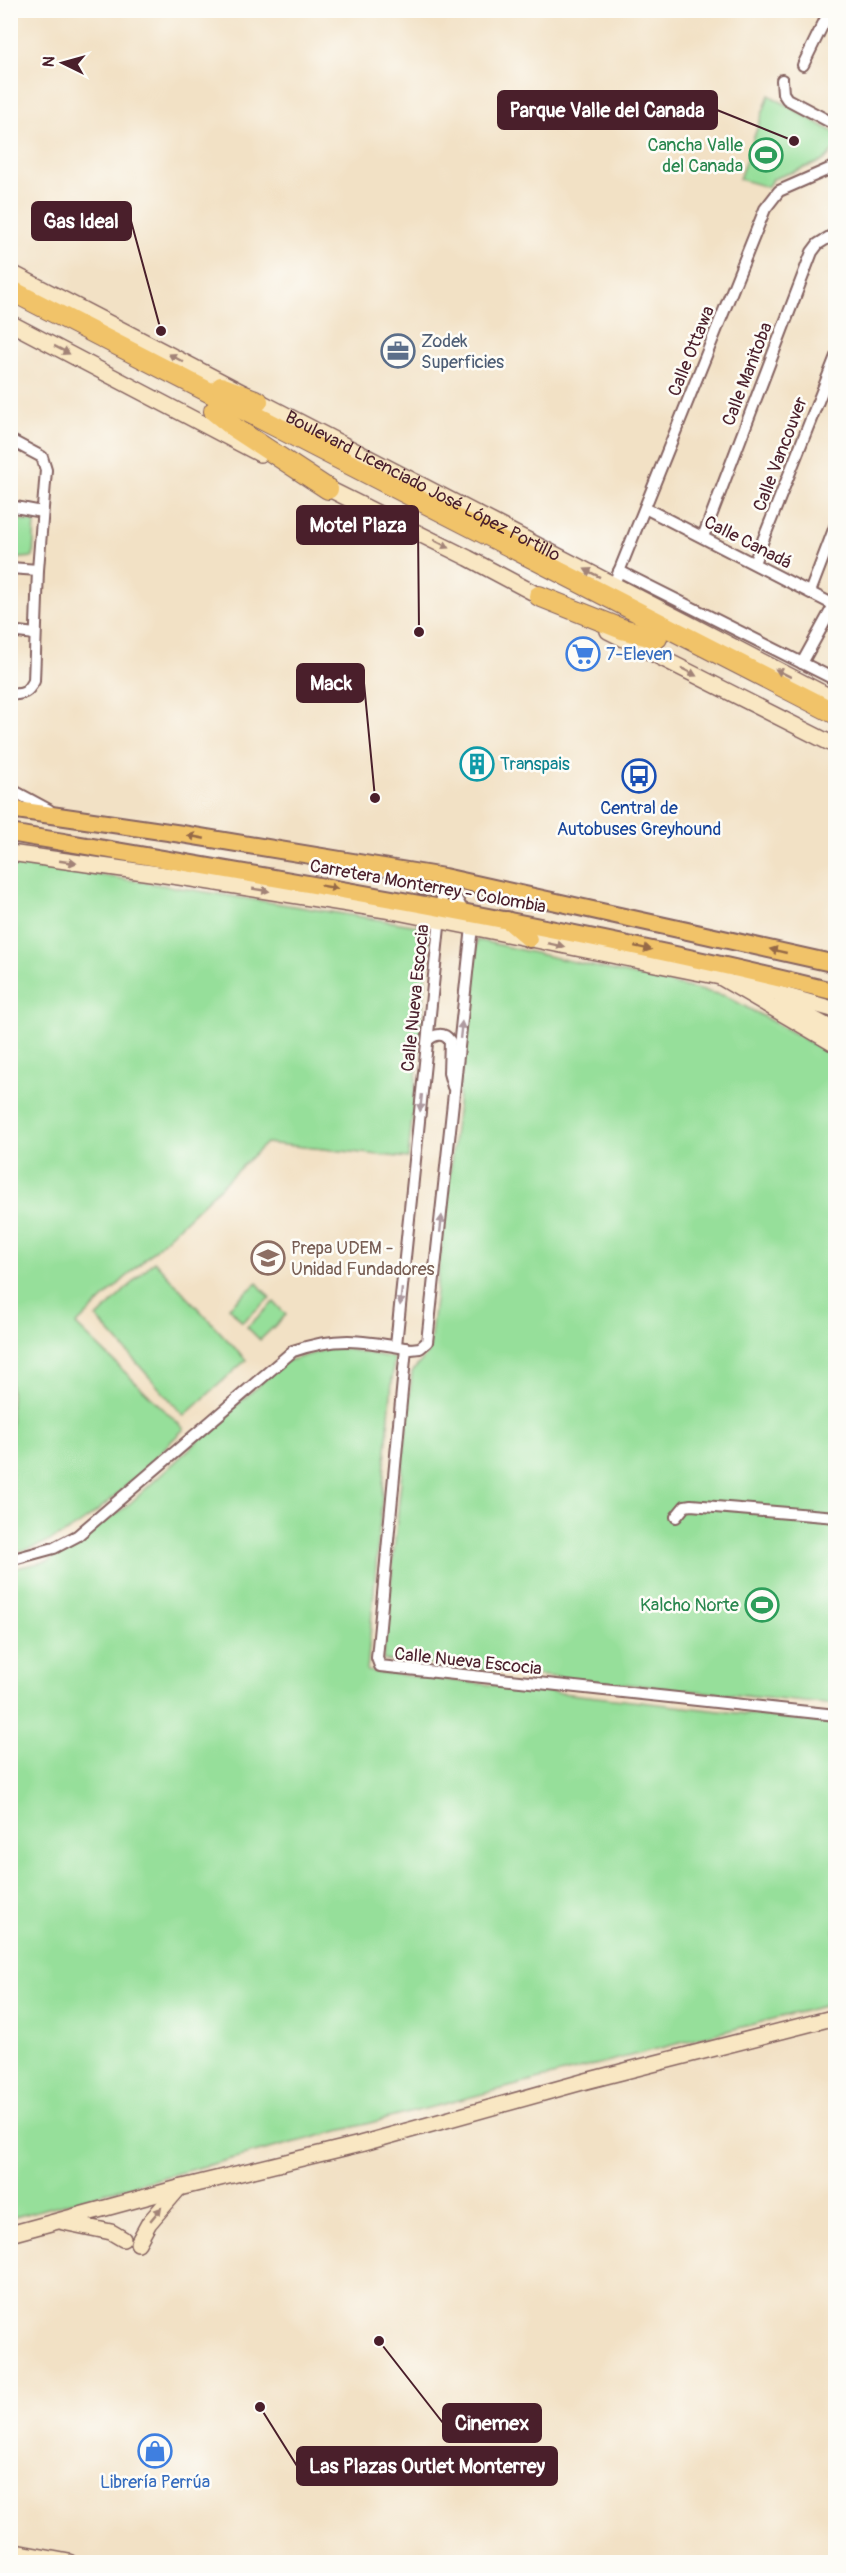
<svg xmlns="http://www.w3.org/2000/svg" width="846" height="2573" viewBox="0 0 846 2573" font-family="Pangolin,sans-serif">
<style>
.green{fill:#96df9a;stroke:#707f62;stroke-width:1.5}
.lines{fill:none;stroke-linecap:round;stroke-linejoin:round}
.street-casing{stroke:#856361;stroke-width:14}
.secondary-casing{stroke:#856361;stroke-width:18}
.primary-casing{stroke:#856361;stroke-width:20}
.highway-casing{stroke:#856361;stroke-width:22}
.street{stroke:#fff;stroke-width:10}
.secondary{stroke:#f9e7c3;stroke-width:15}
.primary{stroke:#f1c369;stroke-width:16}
.highway{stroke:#f1c369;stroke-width:20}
.rail{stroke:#4a1f2b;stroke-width:3}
.oneway{fill:#a28377}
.oneway2{fill:#956947}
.oneway3{fill:#ae9aa0}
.labels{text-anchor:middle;stroke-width:5;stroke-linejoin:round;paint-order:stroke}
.leisure-label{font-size:18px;fill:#27864d;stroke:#fdfcf7;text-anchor:end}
.service-label{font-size:18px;fill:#4e5e75;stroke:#fdfcf7;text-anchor:start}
.street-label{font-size:18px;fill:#4a1f2b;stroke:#fdfcf7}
.shop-label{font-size:18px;fill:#366cbe;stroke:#fdfcf7;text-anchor:start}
.culture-label{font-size:18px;fill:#0d838f;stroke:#fdfcf7;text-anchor:start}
.transit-label{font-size:18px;fill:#164399;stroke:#fdfcf7}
.education-label{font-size:18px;fill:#785e54;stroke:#fdfcf7;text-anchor:start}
.leader{fill:none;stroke:#4a1f2b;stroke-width:2}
.callout-dot{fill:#4a1f2b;stroke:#fdfcf7;stroke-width:2}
.callout{fill:#4a1f2b;stroke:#4a1f2b;stroke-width:2}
.callout-label{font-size:20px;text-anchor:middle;font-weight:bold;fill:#fff}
</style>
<rect width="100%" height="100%" fill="#fdfcf7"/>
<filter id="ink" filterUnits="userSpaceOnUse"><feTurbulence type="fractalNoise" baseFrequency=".0167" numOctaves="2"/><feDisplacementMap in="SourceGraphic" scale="12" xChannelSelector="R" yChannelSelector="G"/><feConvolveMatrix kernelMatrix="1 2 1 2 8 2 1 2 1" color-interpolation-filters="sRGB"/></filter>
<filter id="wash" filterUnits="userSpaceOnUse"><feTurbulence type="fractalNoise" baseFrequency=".008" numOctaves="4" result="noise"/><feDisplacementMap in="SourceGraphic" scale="24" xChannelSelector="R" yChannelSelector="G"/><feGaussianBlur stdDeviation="1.35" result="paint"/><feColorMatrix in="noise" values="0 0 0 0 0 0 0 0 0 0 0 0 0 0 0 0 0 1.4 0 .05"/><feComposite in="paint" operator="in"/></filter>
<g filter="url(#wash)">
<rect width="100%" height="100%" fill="#f2e1c5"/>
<g class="green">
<path d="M769 95 835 133 836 148 823 161 773 179 767 187 739 179Z"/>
<path d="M10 518 35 522 33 557 11 559Z"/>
<path d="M11 861 431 928 408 1158 266 1143 76 1325 184 1429C135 1475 80 1544 11 1552Z"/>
<path d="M477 940 726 996 835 1056V1705L383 1660 412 1372 429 1352Z"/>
<path d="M154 1261 246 1360 184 1416 97 1318Z"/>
<path d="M257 1283 270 1298 242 1322 229 1307Z"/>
<path d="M274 1302 286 1315 260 1340 247 1327Z"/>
<path d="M335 1347 394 1358 367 1671 835 1724V2003L242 2156 11 2218V1569L48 1561 126 1507 284 1362Z"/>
</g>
</g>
<g filter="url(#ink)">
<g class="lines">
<defs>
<g id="street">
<path d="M803 65 830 10"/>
<path d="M782 80 783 93 787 99 836 125"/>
<path d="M10 440 42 457 46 470 38 570 34 681C28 692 24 695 10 694"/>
<path d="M10 506 42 512"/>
<path d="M645 508 836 606"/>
<path d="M703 537 812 252 818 244 836 233"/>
<path d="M754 563 836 356"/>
<path d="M10 568 38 570"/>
<path d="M619 571 836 680"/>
<path d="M614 584 765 209 779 191 836 166"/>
<path d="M810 592 836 524"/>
<path d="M10 631 35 634"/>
<path d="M802 663 834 605"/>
<path d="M10 789 49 810"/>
<path d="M428 1040C435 1034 444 1032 450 1041L449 1073 453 1087"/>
<path d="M396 1345 444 878"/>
<path d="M406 1348 377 1658 380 1666 836 1715"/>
<path d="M676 1517 685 1506 691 1505 836 1517"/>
<path d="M10 1560 54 1548 77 1536 293 1351C340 1335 364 1341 411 1349L420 1348 427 1342 472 927 444 877"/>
</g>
<g id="secondary">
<path id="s1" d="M10 272 836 700"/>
<path d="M10 323 260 454"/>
<path d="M319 484 468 558 549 601"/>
<path d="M608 631 836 746"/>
<path d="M10 853 179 877 392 911 720 977 836 1045"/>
<path d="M737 982 836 1010"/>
<path d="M782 1002 836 1031"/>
<path d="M63 2222 111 2232 123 2239"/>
<path d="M10 2234 179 2188 360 2144 586 2081 836 2017"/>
<path d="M138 2243 149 2223 179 2188"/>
<path d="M10 2551 69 2562"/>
</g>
<g id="primary">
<path d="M10 809 182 834 444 877 836 964"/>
<path d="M10 833C287 880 563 925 836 992"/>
<path d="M507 920 529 939"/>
</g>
<g id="highway">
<path d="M10 290 836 714"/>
<path d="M221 387 258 401"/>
<path d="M214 411 235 428 328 489"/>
<path d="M539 596 622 629 657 638"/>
</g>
</defs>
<use href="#street" class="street-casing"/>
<use href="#secondary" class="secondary-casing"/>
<use href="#primary" class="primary-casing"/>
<use href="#highway" class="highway-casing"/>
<use href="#street" class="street"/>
<use href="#secondary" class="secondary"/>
<use href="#primary" class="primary"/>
<use href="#highway" class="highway"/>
<path class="rail" d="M831 970 836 971"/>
</g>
<defs><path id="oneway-solid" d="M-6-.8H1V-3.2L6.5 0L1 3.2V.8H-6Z" transform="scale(1.5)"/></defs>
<g class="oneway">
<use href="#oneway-solid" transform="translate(62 350) rotate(27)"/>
<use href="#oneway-solid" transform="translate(176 358) rotate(-152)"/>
<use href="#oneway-solid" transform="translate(442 544) rotate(27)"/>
<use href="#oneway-solid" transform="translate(592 573) rotate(-153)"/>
<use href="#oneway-solid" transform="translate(689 672) rotate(27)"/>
<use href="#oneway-solid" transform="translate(783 673) rotate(-153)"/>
<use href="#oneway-solid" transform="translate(68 862) rotate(8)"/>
<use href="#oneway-solid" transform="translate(261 890) rotate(9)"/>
<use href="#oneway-solid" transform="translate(556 945) rotate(12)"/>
<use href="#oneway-solid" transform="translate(156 2214) rotate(-50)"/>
</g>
<g class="oneway2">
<use href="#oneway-solid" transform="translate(196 837) rotate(-169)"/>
<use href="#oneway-solid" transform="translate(329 887) rotate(10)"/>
<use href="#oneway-solid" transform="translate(643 948) rotate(12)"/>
<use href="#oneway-solid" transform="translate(778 951) rotate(-167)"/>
</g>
<g class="oneway3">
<use href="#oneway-solid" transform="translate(461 1030) rotate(-84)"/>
<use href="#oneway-solid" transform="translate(421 1103) rotate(96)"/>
<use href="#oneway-solid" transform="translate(441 1224) rotate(-84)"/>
<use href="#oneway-solid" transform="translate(401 1297) rotate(96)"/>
</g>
</g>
<defs>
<symbol id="stadium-ring" viewBox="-11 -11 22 22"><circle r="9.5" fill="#fdfcf7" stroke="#2e9e5b" stroke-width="1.5"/><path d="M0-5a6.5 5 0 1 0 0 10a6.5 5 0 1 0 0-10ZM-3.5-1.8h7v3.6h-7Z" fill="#2e9e5b"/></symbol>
<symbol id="office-ring" viewBox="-11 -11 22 22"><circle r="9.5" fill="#fdfcf7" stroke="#5c6f8a" stroke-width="1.5"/><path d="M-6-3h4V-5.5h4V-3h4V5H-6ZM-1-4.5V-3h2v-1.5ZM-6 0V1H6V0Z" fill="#5c6f8a"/></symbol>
<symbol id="supermarket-ring" viewBox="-11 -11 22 22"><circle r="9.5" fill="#fdfcf7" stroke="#3f7fe0" stroke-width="1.5"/><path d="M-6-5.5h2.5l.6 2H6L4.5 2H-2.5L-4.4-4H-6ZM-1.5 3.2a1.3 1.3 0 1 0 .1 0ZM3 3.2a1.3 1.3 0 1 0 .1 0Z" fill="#3f7fe0"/></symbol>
<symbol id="building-ring" viewBox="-11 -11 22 22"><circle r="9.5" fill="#fdfcf7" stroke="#0f9aa8" stroke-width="1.5"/><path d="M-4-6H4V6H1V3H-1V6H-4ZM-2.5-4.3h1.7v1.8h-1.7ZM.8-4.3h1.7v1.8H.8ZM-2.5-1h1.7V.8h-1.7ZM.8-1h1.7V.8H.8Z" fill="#0f9aa8"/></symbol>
<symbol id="bus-ring" viewBox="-11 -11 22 22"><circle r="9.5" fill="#fdfcf7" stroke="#1a4fb4" stroke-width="1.5"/><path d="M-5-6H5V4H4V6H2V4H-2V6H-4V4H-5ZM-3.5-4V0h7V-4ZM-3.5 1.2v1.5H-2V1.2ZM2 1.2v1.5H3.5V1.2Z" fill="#1a4fb4"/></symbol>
<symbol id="university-ring" viewBox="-11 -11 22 22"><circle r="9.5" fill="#fdfcf7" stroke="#8d6e63" stroke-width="1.5"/><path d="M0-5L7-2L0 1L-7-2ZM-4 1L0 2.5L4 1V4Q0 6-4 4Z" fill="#8d6e63"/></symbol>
<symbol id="shop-ring" viewBox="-11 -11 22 22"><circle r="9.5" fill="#fdfcf7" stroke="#3f7fe0" stroke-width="1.5"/><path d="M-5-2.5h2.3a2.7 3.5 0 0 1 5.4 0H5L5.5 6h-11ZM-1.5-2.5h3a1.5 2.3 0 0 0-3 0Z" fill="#3f7fe0"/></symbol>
</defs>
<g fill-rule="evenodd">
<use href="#stadium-ring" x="747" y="136" width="38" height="38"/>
<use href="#office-ring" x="379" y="332" width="38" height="38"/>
<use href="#supermarket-ring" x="564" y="635" width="38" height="38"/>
<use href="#building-ring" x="458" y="745" width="38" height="38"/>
<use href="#bus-ring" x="620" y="757" width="38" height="38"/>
<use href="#university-ring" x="249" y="1239" width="38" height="38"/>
<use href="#stadium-ring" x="743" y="1586" width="38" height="38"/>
<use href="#shop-ring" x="136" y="2432" width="38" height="38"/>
</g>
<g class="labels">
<g class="leisure-label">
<text x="743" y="151">Cancha Valle<tspan x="743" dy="21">del Canada</tspan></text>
<text x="739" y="1611">Kalcho Norte</text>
</g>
<g class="service-label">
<text x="421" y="347">Zodek<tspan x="421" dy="21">Superficies</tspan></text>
</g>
<g class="street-label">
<text transform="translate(691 351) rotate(-68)" y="6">Calle Ottawa</text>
<text transform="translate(747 374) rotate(-69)" y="6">Calle Manitoba</text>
<text transform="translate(780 454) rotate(-69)" y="6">Calle Vancouver</text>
<text dy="6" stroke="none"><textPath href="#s1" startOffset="465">Boulevard Licenciado José López Portillo</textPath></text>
<text transform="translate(748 542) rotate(27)" y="6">Calle Canadá</text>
<text transform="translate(428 886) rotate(10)" y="6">Carretera Monterrey - Colombia</text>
<text transform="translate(415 998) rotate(-84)" y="6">Calle Nueva Escocia</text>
<text transform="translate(468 1661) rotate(6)" y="6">Calle Nueva Escocia</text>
</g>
<g class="shop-label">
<text x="606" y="660">7-Eleven</text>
<text x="155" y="2488" text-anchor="middle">Librería Perrúa</text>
</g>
<g class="culture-label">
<text x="500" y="770">Transpais</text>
</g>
<g class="transit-label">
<text x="639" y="814">Central de<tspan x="639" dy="21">Autobuses Greyhound</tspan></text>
</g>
<g class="education-label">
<text x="291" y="1254">Prepa UDEM -<tspan x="291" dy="21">Unidad Fundadores</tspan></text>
</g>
</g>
<path class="leader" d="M794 141L717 110M161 331L131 221M419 632L418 525M375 798L364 683M379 2341L443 2423M260 2407L297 2466"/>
<g class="callout-dot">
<circle cx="794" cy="141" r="6"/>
<circle cx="161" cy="331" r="6"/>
<circle cx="419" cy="632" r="6"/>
<circle cx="375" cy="798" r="6"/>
<circle cx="379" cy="2341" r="6"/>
<circle cx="260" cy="2407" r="6"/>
</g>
<g class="callout">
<rect x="498" y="91" width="219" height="38" rx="6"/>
<rect x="32" y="202" width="99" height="38" rx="6"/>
<rect x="297" y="506" width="121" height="38" rx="6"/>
<rect x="297" y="664" width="67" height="38" rx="6"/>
<rect x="443" y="2404" width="98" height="38" rx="6"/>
<rect x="297" y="2447" width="260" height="38" rx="6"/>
</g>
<g class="callout-label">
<text x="607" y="117">Parque Valle del Canada</text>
<text x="81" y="228">Gas Ideal</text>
<text x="358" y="532">Motel Plaza</text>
<text x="331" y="690">Mack</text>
<text x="492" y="2430">Cinemex</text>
<text x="427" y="2473">Las Plazas Outlet Monterrey</text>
</g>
<rect width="846" height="2573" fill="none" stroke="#fdfcf7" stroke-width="36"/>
<g transform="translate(63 63) rotate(275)" stroke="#fdfcf7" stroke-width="4.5" paint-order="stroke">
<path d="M0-4.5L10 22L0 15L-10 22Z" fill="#4a1f2b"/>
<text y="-9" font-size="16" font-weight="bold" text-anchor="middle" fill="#4a1f2b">N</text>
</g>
</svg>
